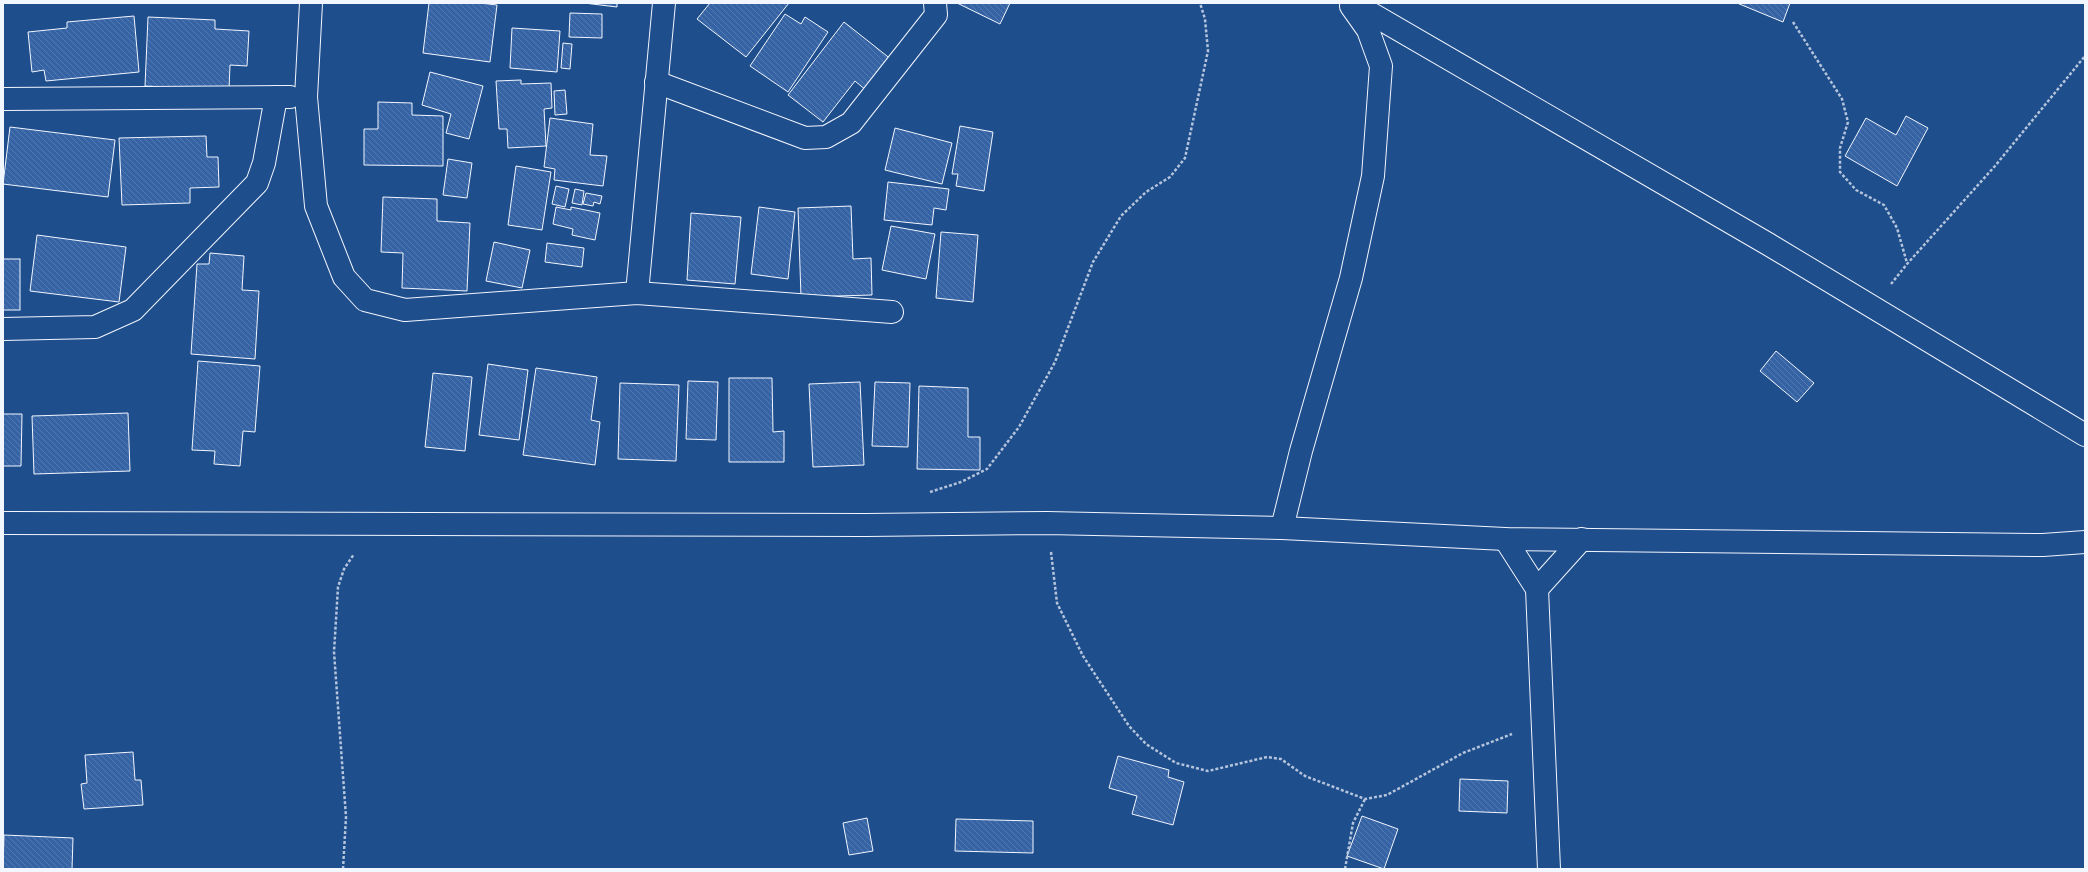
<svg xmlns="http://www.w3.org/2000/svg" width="2088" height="872" viewBox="0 0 2088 872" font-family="Cabin,sans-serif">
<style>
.building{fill:url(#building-back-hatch);stroke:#f2f6ff}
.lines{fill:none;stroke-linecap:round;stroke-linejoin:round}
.minor-casing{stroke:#f2f6ff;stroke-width:24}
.path{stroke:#b3c4dc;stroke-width:2.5;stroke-dasharray:3 2;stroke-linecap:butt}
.minor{stroke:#1f4e8c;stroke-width:22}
</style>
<defs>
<pattern id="building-back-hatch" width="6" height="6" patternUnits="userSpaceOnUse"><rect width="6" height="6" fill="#3563a3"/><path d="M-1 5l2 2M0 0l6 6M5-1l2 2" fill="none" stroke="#537ab1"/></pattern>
</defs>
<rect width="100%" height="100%" fill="#1f4e8c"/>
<g class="building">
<path d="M429 3H480L497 5 490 62 423 53Z"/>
<path d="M584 3H617V7Z"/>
<path d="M710 3H789L746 57 697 19Z"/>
<path d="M957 3H1010L1000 24Z"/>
<path d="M1737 3H1790L1783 22Z"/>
<path d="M570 13 602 14V38L569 37Z"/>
<path d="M785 14 801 24 805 17 828 32 788 92 750 66Z"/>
<path d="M134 16 139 72 46 81 44 70 32 72 28 32 67 28V22Z"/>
<path d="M148 17 215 20V29L249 31 247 66 230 65 229 90 145 86Z"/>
<path d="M844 22 892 60 867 91 855 81 823 122 788 95Z"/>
<path d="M512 28 560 31 557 72 510 68Z"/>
<path d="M563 43 572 44 570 69 561 68Z"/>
<path d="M430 72 483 86 469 139 446 133 451 114 422 105Z"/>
<path d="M521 80V84L551 83 552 108 544 109 546 146 508 148 507 129H499L496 81Z"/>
<path d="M565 90 567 114 555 115 554 91Z"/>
<path d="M378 102 412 103V115L443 116V166L364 165V129H378Z"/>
<path d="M1906 116 1928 128 1897 186 1845 156 1866 118 1896 135Z"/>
<path d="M550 118 593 124 590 155 607 156 603 186 554 180 555 169 544 167Z"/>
<path d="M960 126 993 132 984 191 956 186 958 174H952Z"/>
<path d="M10 127 115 140 108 197 3 184Z"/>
<path d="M895 128 952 143 942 184 885 170Z"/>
<path d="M206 136 207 157H218L219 187 190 188V203L122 205 119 138Z"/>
<path d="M448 159 472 163 467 198 443 195Z"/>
<path d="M516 166 551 172 542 230 508 225Z"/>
<path d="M888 182 949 189 946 210 934 208 932 225 884 220Z"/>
<path d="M556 186 569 189 565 207 552 204Z"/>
<path d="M575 189 584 191 582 205 572 203Z"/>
<path d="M586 193 602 196 600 204 594 202 593 206 583 204Z"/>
<path d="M383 197 437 199V221L470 223 467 291 402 288 403 253 381 252Z"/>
<path d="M851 206 853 259 871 258 872 295 801 297 798 208Z"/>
<path d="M556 207 571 210V207L600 213 595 240 572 235 573 229 553 224Z"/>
<path d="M759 207 795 212 788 279 751 274Z"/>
<path d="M691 213 741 217 735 284 687 280Z"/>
<path d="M891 226 935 234 926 279 882 270Z"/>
<path d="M941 232 978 235 973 302 936 298Z"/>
<path d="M37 235 126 247 119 302 30 291Z"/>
<path d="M494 242 530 250 522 288 486 281Z"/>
<path d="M547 243 584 248 582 267 545 262Z"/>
<path d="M210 253 244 256 242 290 259 291 255 359 191 354 197 264H209Z"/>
<rect x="3" y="259" width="17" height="51"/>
<path d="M1776 351 1814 383 1797 402 1760 371Z"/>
<path d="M198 361 260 366 255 432 243 431 240 466 214 464 215 451 192 450Z"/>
<path d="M488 364 528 370 519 440 479 435Z"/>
<path d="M536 368 597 377 591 420 600 422 595 465 523 455Z"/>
<path d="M433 373 472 377 465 451 425 447Z"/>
<path d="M729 378H772L773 432 784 431V462H729Z"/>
<path d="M688 381 718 382 716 440 686 439Z"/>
<path d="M860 382 864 465 813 467 809 384Z"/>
<path d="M875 382 910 383 908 447 872 446Z"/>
<path d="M620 383 679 385 676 461 618 459Z"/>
<path d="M919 386 968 388V437H980V470L917 469Z"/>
<path d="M128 413 130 471 34 474 32 416Z"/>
<path d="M3 414H22L21 466H3Z"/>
<path d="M133 752 135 780H141L143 805 84 809 81 784 87 783 85 755Z"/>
<path d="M1118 756 1169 770 1168 777 1184 782 1173 825 1132 814 1137 796 1109 788Z"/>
<path d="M1460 779 1508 781 1507 813 1459 811Z"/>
<path d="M1362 816 1398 829 1384 869 1347 856Z"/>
<path d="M867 818 873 851 849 855 843 823Z"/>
<path d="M956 819 1033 821V853L955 851Z"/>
<path d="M4 835 73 838 72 869H3Z"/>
</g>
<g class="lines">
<defs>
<g id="minor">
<path d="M311 3 306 97 316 206 344 277 365 300 405 310 637 293 892 312"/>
<path d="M1353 3 1768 244 2085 435"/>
<path d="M656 82 805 138 826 137 851 123 936 15 935 3"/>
<path d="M3 99 290 97"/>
<path d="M637 293 664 3"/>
<path d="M3 329 95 327 133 310 257 183 264 163 276 97"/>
<path d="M3 523 866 525 1047 523 1282 528 1505 539 2043 545 2085 542"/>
<path d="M1282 528 1301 451 1351 278 1373 176 1381 66 1368 30 1351 6"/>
<path d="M1505 539 1537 589 1549 869"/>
<path d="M1537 589 1582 539"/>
</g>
</defs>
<use href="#minor" class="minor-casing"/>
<g class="path">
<path d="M1793 22 1842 99 1848 122 1840 148V172L1856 190 1884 205 1897 228 1907 263"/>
<path d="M1891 284 1907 264 1995 166 2085 56"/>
<path d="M930 492 961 482 987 469 1019 427 1055 362 1093 262 1121 216 1146 192 1170 177 1185 158 1208 51 1205 19 1200 3"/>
<path d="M1051 552 1057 603 1083 656 1129 726 1146 744 1176 763 1208 771 1267 757 1281 759 1305 776 1365 799 1387 795 1463 753 1512 734"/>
<path d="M343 869 346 817 334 652 338 587 344 569 354 554"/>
<path d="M1345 869 1353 823 1365 799"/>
</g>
<use href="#minor" class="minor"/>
</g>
<rect width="2088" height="872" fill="none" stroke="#f2f6ff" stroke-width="8"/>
</svg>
